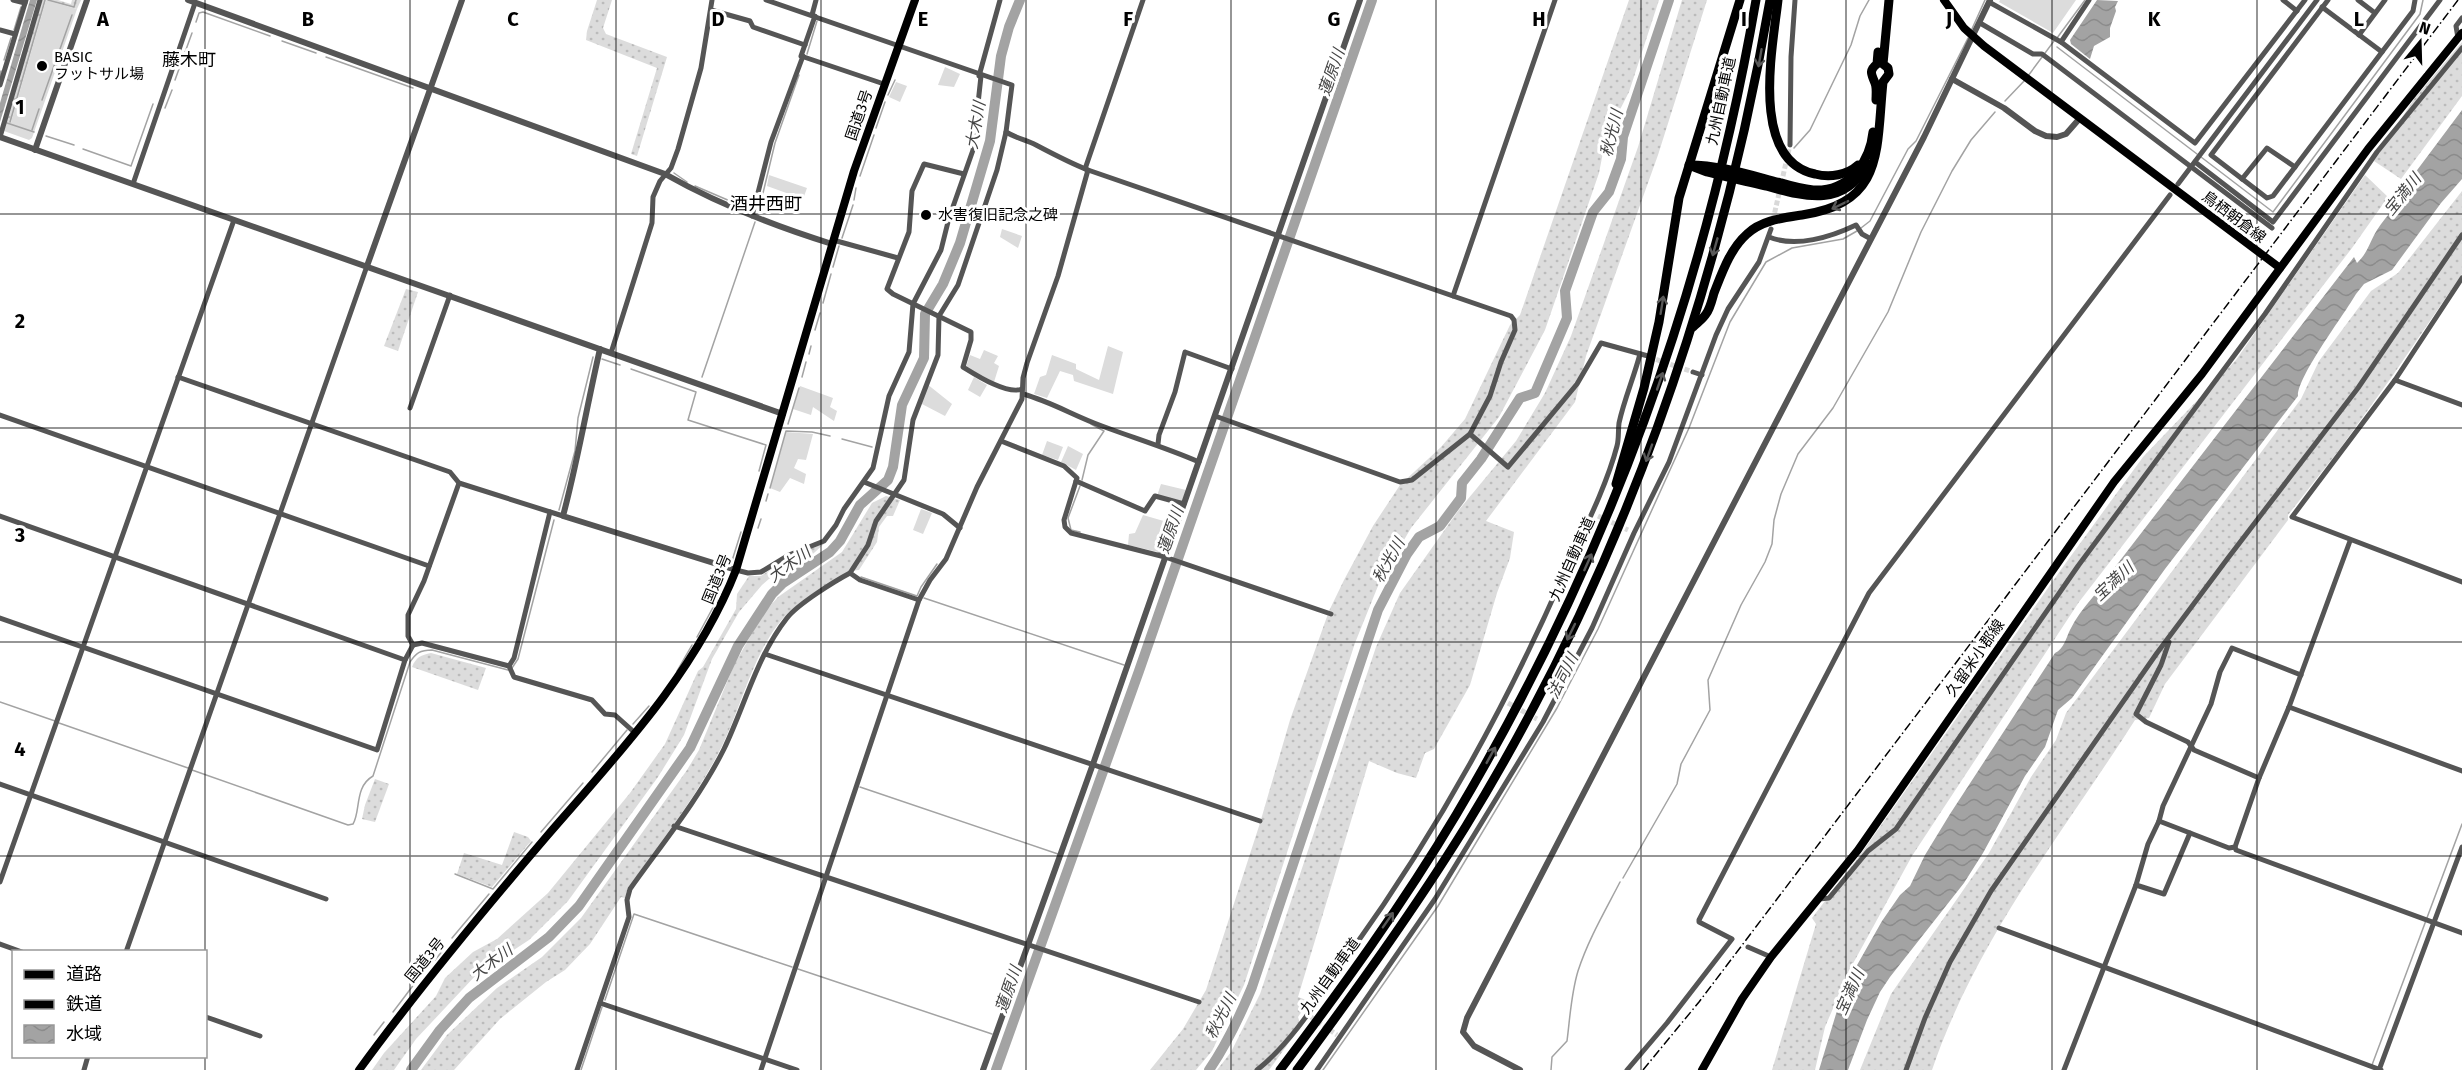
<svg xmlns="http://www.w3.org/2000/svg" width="2462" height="1070" viewBox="0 0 2462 1070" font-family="'Fira Sans','Noto Sans JP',sans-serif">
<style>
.grass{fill:url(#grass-dots)}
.garden{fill:#dcdcdc}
.water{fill:url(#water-waves)}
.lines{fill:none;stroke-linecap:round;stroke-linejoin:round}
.stream{stroke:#a3a3a3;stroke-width:1.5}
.river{stroke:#a3a3a3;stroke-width:10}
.minor-tunnel{stroke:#d9d9d9;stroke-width:5;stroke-dasharray:5 2.5;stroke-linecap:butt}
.minor{stroke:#555;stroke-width:5}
.tertiary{stroke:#555;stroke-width:6}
.primary{stroke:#000;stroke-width:8}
.trunk{stroke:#000;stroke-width:8}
.motorway{stroke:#000;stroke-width:9}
.rail{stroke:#000;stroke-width:1.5;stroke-dasharray:9 3 1.5 3;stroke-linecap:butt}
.oneway{stroke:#595959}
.grid{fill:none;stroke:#000;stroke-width:1.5;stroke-opacity:0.55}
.poi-dot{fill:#000;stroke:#fff;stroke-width:2}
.labels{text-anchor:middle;stroke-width:6;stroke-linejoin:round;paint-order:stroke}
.poi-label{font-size:15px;fill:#000;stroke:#fff;text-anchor:start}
.street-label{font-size:15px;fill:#000;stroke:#fff}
.water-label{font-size:16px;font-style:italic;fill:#444;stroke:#fff}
.quarter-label{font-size:18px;fill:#000;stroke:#fff}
.grid-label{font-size:20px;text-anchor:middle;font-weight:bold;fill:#000;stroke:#fff;stroke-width:6;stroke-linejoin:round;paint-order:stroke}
</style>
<defs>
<pattern id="grass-dots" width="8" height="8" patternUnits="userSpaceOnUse" patternTransform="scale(1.5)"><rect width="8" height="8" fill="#dcdcdc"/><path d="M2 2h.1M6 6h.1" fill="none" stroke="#bbb" stroke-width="1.8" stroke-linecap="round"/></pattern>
<pattern id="water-waves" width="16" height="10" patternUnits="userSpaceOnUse" patternTransform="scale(1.5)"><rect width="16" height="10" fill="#a3a3a3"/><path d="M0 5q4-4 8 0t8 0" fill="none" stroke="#8b8b8b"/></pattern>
</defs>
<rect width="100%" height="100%" fill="#fff"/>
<g class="grass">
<path d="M42 0H58L71 4 72 0H81L77 9 46 0 11 122 6 124Z"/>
<path d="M597 0H612L603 28 606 34 667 57 637 156 631 154 657 68 586 40 587 31Z"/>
<path d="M1629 0H1659L1629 92 1606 137 1599 173 1545 330 1499 417 1411 528 1380 581 1355 643 1244 985 1212 1051 1196 1070H1150L1183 1029 1206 990 1260 823 1290 720 1329 611 1344 580 1373 526 1400 485 1441 447 1465 419 1510 325 1520 315Z"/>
<path d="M1682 0H1707L1658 155 1586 356 1575 402 1486 521 1514 532 1510 558 1497 593 1470 685 1434 749 1425 753 1416 778 1397 773 1369 761 1298 997 1309 1001 1298 1017 1301 1026 1269 1070H1217L1231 1052 1260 994 1376 647 1400 593 1458 511 1516 441 1545 393 1571 336 1638 147Z"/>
<path d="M2462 42V96L2401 179 2374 161 2414 99Z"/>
<path d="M2365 175 2388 197 2352 248 2079 602 1912 856 1850 969 1825 1027 1815 1070H1772L1816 924 1812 918 1863 851 2060 571 2143 457 2236 360Z"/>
<path d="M2462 191V274L2391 378 2339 450 2288 515V520L2165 684 2149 718 2135 720C2061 836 1977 938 1932 1070H1860L1891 994 1989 853 2031 777 2056 740 2066 713 2301 399 2319 361 2371 291 2398 273Z"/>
<path d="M406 289 418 292 398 351 384 346Z"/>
<path d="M886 496 900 500 893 516H887L879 527 877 542 859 570 849 571C830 584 804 598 788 613 754 647 742 706 721 748 696 798 659 844 627 889L625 898 621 897 590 944 565 970 546 982 500 1019 454 1070H421L447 1035 497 988 542 957 581 918 687 770 699 750 734 665 763 614 778 597 842 552 872 503Z"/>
<path d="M825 543 805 561 777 572 762 585 739 612 712 659 684 735 658 777 568 901 529 940 477 974 416 1039 394 1070H372L384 1053 436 996 445 978 473 952 497 939 548 893 630 793 665 744 698 671 703 667 736 609 737 594 749 576H761L790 557Z"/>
<path d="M431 653 486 668 478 690 412 667C416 657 421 655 431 653Z"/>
<path d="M375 779 389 784 375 822 362 819 365 805Z"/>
<path d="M514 832 528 837 531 841 492 887 457 874 464 853 502 865Z"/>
</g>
<g class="garden">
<path d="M46 0 77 9 32 138 29 140 4 131 6 124 11 122Z"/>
<path d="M2000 0H2076L2053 33 1999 2Z"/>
<path d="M945 67 960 74 954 87 938 85Z"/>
<path d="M896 82 907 86 900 102 889 97Z"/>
<path d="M769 175 807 188 803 199 767 186Z"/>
<path d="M1002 229 1022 236 1018 248 1000 237Z"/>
<path d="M1108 346 1123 352 1113 394 1074 381 1073 375 1060 371 1047 398 1034 394 1040 377 1046 375 1052 355 1076 364V369L1099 380Z"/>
<path d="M984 350 998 356 994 363 999 366 994 382 966 367 970 355 980 359Z"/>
<path d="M974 377 987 385 980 397 968 390Z"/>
<path d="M927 384 952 404 945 416 920 403Z"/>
<path d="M800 386 833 398 830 407 837 411 834 421 813 407 811 415 793 409Z"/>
<path d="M786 432 813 434 806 460 798 459 794 468 806 474 804 484 790 478 780 492 770 488Z"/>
<path d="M1047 441 1063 447 1058 460 1042 455Z"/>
<path d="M1068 446 1083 454 1076 470 1061 462Z"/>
<path d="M1161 484 1186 490 1182 502 1157 496Z"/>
<path d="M921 509 932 513 923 534 913 530Z"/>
<path d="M1143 515 1174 524 1165 550 1158 552 1128 545 1129 534 1135 533Z"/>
</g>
<g class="water">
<path d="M30 0H37L0 122V103Z"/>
<path d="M2097 0 2118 1 2115 7 2116 11 2110 28V37L2094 46 2090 59 2071 44 2070 40Z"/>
<path d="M2462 110V179L2441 203 2392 270 2364 284 2356 294C2344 315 2297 377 2298 396L2165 569 2072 698 2058 710 2045 747 2025 776 1983 853 1964 883 1890 977 1880 992 1867 1020 1848 1070H1819L1836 1014 1852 974 1882 921 1900 895 1910 886 1925 855 1950 814 2055 653C2064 649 2066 638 2070 630 2081 607 2100 592 2112 571L2354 257 2357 263C2368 253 2370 241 2377 230 2387 215 2398 205 2403 189Z"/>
</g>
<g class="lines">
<g class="stream">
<path d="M48 0 74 7 76 0"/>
<path d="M196 22 199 13 203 12 270 36"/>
<path d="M14 30 21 7"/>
<path d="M1971 31 1985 0"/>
<path d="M2057 38 2085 0"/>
<path d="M282 41 316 53"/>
<path d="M2057 47 2197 154"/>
<path d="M807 54 817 21"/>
<path d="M326 57 413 88"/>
<path d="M4 60 11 38"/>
<path d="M0 76 1 71"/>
<path d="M2028 76 2054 41"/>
<path d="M175 80 192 33"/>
<path d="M888 95 895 80"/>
<path d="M42 100 72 15"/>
<path d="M2005 101 2025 80"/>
<path d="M165 108 172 90"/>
<path d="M10 122 45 0"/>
<path d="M7 123 34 132"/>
<path d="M876 128 885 102"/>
<path d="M32 130 39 109"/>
<path d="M46 136 74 145"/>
<path d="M1794 148 1810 130 1851 45 1860 16 1869 0"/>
<path d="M83 149 131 166 153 104"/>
<path d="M2201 157 2273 212 2420 14 2423 0"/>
<path d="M674 173 687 182"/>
<path d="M860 176 874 135"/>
<path d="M695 186 744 207"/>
<path d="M854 200 856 188"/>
<path d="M758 214 775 143 799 75"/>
<path d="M1861 228 1870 221 1908 149 1916 141 1968 38"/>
<path d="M842 238 853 205"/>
<path d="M833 267 839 246"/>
<path d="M823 303 831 274"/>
<path d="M815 330 820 313"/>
<path d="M809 354 811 346"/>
<path d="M602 359 620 365"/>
<path d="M631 369 696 392 688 420 766 445 759 471"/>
<path d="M702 377 755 222"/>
<path d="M802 377 806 362"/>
<path d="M788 424 799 388"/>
<path d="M842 439 872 447"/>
<path d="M1082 480 1088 455 1104 431 1091 424"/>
<path d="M1080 486 1068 518 1071 530 1080 532"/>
<path d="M770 488 786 431 812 432 830 436"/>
<path d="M766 501 768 494"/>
<path d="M559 510 575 451 578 418 593 357"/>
<path d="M758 528 761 519"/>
<path d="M1158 553 1163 552"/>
<path d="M731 564 741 532"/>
<path d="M861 577 917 596 921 587 937 564"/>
<path d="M924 598 1124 665"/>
<path d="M697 637 717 600"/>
<path d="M512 668 518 659 554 520"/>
<path d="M677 671 692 645"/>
<path d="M0 702 55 721"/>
<path d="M59 723 188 768"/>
<path d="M633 724 649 706"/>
<path d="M192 770 348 825 353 824C361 811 354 787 373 776L410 662C416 653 420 650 432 650L508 670"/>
<path d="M592 772 627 730"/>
<path d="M860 787 1058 854"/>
<path d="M541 832 583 783"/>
<path d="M455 874 493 889 532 842"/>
<path d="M1623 878 1677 784 1681 764 1710 710 1708 680 1741 605 1765 562 1772 544 1774 520 1781 494 1798 454 1833 408 1888 312 1921 232 1952 171 1971 140 1995 112"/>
<path d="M452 938 489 894"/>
<path d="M435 960 444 949"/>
<path d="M798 969 992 1034"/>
<path d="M605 1000 634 914 792 967"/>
<path d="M393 1012 415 983"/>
<path d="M374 1035 384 1022"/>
<path d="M2372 1065 2462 824"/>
<path d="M581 1070 602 1007"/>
<path d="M1323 1070 1438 906 1557 708 1598 629 1689 428 1730 322 1766 262 1792 248 1843 239 1857 231"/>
<path d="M1551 1070 1552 1057 1567 1041C1570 1018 1571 994 1578 971 1588 940 1605 911 1620 882"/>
</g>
<g class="river">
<path d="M411 1070 440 1030 469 998 549 937 579 906 690 748 738 646 772 594 783 583 830 552 840 541 860 505 888 480 893 467 902 405 924 358 925 314 943 284 960 243 990 141 1001 56 1009 27 1020 0"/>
<path d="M996 1070 1139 671 1372 0"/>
<path d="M1209 1070C1227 1044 1240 1016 1252 987L1378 610 1407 554 1419 537 1440 526 1461 498 1462 483 1481 459 1520 398 1535 393 1567 318 1565 291 1593 212 1609 192 1621 159 1623 137 1669 0"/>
</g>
<g class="minor-tunnel">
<path d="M1773 220 1790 145"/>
<path d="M1649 357 1693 372"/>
<path d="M1598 516 1628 530"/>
<path d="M1508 703 1537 719"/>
<path d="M1311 1017 1337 1035"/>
</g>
<g class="minor">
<path d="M13 0 25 3"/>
<path d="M766 0 1012 85 1006 132 997 170 958 285 939 316 938 355 913 420 904 480 876 521 868 545 850 573"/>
<path d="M2283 0 2297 11"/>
<path d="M2328 0 2211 155 2267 198 2273 196 2413 11 2415 0"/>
<path d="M2358 0 2375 13"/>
<path d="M1989 2 2061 42 2195 143 2305 0"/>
<path d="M2322 7 2382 52"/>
<path d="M711 10 750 21 753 27 805 45"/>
<path d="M812 15 816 0"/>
<path d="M815 16 801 56 884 84"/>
<path d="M1980 23 2033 54H2042L2272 228"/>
<path d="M0 30 15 34"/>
<path d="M2359 35 2385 0"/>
<path d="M2458 38 2456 26 2462 18"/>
<path d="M2061 42 2089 0"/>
<path d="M979 76 1000 0"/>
<path d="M0 85 26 0"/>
<path d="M1006 132C1016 138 1026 140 1036 145 1053 154 1070 163 1088 170L1511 316 1514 320 1515 330 1501 362 1490 396 1470 434 1508 467 1577 384 1601 343 1648 356"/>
<path d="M0 137 40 0"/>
<path d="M1790 145 1791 57 1795 0"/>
<path d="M2195 162 2273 222 2440 0"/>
<path d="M1085 169 1143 0"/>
<path d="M964 174 924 164 912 191 909 232 887 289 893 294 971 332V340L963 367C976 375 1007 395 1022 389"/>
<path d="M2242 179 2267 148 2295 167"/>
<path d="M133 184 195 3"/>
<path d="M2178 184 2317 0"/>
<path d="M752 216 771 142 803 56"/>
<path d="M1769 237C1796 248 1831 237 1856 225L1862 234 1871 239"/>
<path d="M833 240 898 258"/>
<path d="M2462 278 2395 380 2292 517 2462 582"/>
<path d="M1453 296 1555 0"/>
<path d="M611 353 652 223 653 197 660 181 671 168 678 149 701 68 712 0"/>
<path d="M1693 372 1702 375"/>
<path d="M178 377 450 472 459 483 563 516"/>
<path d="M2395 380 2462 405"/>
<path d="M1023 394C1052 402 1074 416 1102 426 1134 438 1167 448 1199 462"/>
<path d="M410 408 450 295"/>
<path d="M0 415 429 566"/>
<path d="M1215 416 1400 482 1412 480 1470 434"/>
<path d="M1001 441 1064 466 1077 478 1064 520 1065 527 1071 533 1165 557 1331 614"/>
<path d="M1158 444 1159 435 1175 392 1185 352 1232 369"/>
<path d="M1076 481 1145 511 1155 496 1184 504"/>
<path d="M864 482 943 514 960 528"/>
<path d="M0 516 405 660"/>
<path d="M736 570 748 573 761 572 789 555 824 541 836 525 844 509 873 468 889 396 909 352 913 304 941 250 949 218 973 150 981 76"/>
<path d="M0 618 377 750 405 660 413 645"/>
<path d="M2169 642 2161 665 2136 714 2146 722 2188 742 2194 750 2259 778"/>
<path d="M413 645 408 636V615L424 581 459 483"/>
<path d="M413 645 422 643 509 666"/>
<path d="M765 654 1260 821"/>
<path d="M509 666 514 658 550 512"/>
<path d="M509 666 514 677 592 700 605 714 615 715 634 732"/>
<path d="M2289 707 2462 771"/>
<path d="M0 784 326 899"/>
<path d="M2159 821 2163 806 2211 704 2220 672 2232 648 2301 675"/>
<path d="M674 826 1199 1002"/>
<path d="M2235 847 2236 850 2462 933"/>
<path d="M0 882 234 220"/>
<path d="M2136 885 2164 894 2190 833"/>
<path d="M1819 899 1829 898 1868 851 1896 829 2078 566 2265 314 2377 152 2462 48"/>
<path d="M1999 928 2381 1070"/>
<path d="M0 944 22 952"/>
<path d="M1748 947 1771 957"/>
<path d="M126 952 367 266"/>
<path d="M600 1003 797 1070"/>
<path d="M206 1017 260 1036"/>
<path d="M84 1070 88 1056"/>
<path d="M577 1070 629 917 627 900 630 889C662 844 699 799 724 749 745 705 757 656 787 618 798 604 835 581 850 573L860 580 919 600"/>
<path d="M761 1070 919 600 930 580 946 559 977 487 1022 399 1023 378 1027 363 1058 276 1088 170"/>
<path d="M1257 1070C1296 1039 1323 991 1352 950 1436 833 1505 708 1563 576 1581 536 1606 488 1617 446 1619 439 1618 431 1619 423 1624 400 1634 377 1640 354"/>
<path d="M1317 1070 1435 899 1543 722 1592 628 1634 533 1669 462 1716 335 1728 309 1759 262 1771 229"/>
<path d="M1627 1070 1667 1023 1732 939 1699 922V920L1869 593 2170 195"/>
<path d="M1906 1070 1925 1018 1950 962 1991 891 2157 653 2228 558 2358 388 2462 235"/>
<path d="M2064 1070 2136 885 2148 844 2159 821 2229 848 2235 847 2259 778 2289 707 2350 541"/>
<path d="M2379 1070 2462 847"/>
</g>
<g class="tertiary">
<path d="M188 0 665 174C718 204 774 226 832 244"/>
<path d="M1952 79 2004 108 2035 131 2046 136 2057 137 2066 134 2080 118"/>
<path d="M0 137 783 414"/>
<path d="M35 150 87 0"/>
<path d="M367 266 462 0"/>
<path d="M600 349C587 405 578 460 563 516L736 570"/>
<path d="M983 1070 1093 764 1360 0"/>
<path d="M1520 1070 1474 1046 1463 1032 1467 1018 1924 137 1990 0"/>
</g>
<g class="primary">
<path d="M1944 0 1964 28 1984 46 2280 268"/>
<path d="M1702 1070 1742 999 1771 957 1858 850 2114 482 2202 374 2368 149 2462 33"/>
</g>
<path class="trunk" d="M359 1070C418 989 482 912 547 836 618 754 696 672 736 570L854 171 915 0"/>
<g class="motorway">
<path d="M1778 0C1773 46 1749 160 1815 174 1830 178 1847 175 1858 165"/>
<path d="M1876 100C1876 95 1877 88 1875 83 1872 75 1868 71 1877 64L1878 52"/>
<path d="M1689 165C1720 165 1750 175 1781 183 1794 186 1808 191 1822 190 1852 187 1870 160 1873 132"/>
<path d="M1694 167 1707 172C1727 177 1746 182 1766 186 1806 197 1843 208 1868 164"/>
<path d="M1693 327C1697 323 1703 319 1706 314 1710 309 1712 300 1714 293 1722 273 1730 249 1747 234 1762 220 1783 218 1802 215 1885 203 1876 150 1883 82L1889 74 1888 68 1883 64 1889 0"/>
<path d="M1616 484 1644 388 1659 322 1679 198 1740 0"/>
<path d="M1280 1070C1342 988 1403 904 1456 815 1608 559 1705 293 1756 0"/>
<path d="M1297 1070C1356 990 1414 910 1466 826 1621 573 1720 291 1770 0"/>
</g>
<path class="rail" d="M1643 1070 1699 1002 2458 0"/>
</g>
<defs><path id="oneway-shaft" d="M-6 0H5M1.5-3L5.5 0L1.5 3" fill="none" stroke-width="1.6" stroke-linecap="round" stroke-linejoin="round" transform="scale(1.5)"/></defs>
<g class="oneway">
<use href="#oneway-shaft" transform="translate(1760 58) rotate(100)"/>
<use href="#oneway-shaft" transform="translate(1840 205) rotate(154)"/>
<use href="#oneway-shaft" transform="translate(1715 247) rotate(106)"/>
<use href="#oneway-shaft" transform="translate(1662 305) rotate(-81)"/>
<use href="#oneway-shaft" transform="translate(1660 381) rotate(-71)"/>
<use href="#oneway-shaft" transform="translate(1649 453) rotate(110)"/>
<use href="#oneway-shaft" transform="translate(1588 562) rotate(-66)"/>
<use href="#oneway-shaft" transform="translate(1571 632) rotate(116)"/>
<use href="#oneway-shaft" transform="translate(1491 755) rotate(-61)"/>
<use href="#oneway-shaft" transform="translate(1388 920) rotate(-55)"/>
</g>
<path class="grid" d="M205 0V952M410 0V1070M616 0V1070M821 0V1070M1026 0V1070M1231 0V1070M1436 0V1070M1641 0V1070M1846 0V1070M2052 0V1070M2257 0V1070M0 214H2462M0 428H2462M0 642H2462M0 856H2462M205 1056V1070"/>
<g class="poi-dot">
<circle cx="42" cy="66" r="6"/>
<circle cx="926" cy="215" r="6"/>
</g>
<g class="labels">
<g class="poi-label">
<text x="54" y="62">BASIC<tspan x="54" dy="17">フットサル場</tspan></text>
<text x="938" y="220">水害復旧記念之碑</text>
</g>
<g class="street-label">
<text transform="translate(1721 101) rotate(-78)" y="5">九州自動車道</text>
<text transform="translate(859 115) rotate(-71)" y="5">国道3号</text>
<text transform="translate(2234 217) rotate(37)" y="5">鳥栖朝倉線</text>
<text transform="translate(1572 559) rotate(-66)" y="5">九州自動車道</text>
<text transform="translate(717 579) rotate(-68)" y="5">国道3号</text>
<text transform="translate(1975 658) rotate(-55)" y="5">久留米小郡線</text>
<text transform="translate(425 960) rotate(-51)" y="5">国道3号</text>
<text transform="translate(1330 976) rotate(-54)" y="5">九州自動車道</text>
</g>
<g class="water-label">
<text transform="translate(1331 72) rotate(-71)" y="6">蓮原川</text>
<text transform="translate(975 125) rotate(-80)" y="6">大木川</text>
<text transform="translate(1611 133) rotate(-76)" y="6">秋光川</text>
<text transform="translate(2402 194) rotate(-51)" y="6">宝満川</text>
<text transform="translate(1170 530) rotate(-71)" y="6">蓮原川</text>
<text transform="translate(1388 560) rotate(-61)" y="6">秋光川</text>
<text transform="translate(789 564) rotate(-36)" y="6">大木川</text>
<text transform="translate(2113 581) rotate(-43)" y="6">宝満川</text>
<text transform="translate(1562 676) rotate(-63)" y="6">法司川</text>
<text transform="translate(491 962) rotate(-37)" y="6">大木川</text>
<text transform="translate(1008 989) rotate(-71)" y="6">蓮原川</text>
<text transform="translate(1849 992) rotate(-66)" y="6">宝満川</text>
<text transform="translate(1220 1016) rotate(-63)" y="6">秋光川</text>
</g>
<g class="quarter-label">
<text x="189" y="66">藤木町</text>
<text x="766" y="210">酒井西町</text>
</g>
</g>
<g class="grid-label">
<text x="103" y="26">A</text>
<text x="308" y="26">B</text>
<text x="513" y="26">C</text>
<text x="718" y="26">D</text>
<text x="923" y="26">E</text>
<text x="1128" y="26">F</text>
<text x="1334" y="26">G</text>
<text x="1539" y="26">H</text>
<text x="1744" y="26">I</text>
<text x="1949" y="26">J</text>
<text x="2154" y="26">K</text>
<text x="2359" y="26">L</text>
<text x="20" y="114">1</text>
<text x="20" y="328">2</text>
<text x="20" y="542">3</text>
<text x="20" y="756">4</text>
</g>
<rect x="12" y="950" width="195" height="108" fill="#ffffff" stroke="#999999" stroke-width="1.5"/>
<rect x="24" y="970" width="30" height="9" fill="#000000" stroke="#999999" stroke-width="1.5"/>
<text x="66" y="980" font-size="18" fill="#000000">道路</text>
<rect x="24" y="1000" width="30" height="9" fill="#000000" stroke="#999999" stroke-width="1.5"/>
<text x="66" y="1010" font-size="18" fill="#000000">鉄道</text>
<rect x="24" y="1025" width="30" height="18" fill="url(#water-waves)" stroke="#999999" stroke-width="1.5"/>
<text x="66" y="1040" font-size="18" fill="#000000">水域</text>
<g transform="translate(2420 42) rotate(19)" stroke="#ffffff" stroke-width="4.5" paint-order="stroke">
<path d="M0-4.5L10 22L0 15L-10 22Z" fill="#000000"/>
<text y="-9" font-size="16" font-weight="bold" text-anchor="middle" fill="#000000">N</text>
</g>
</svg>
